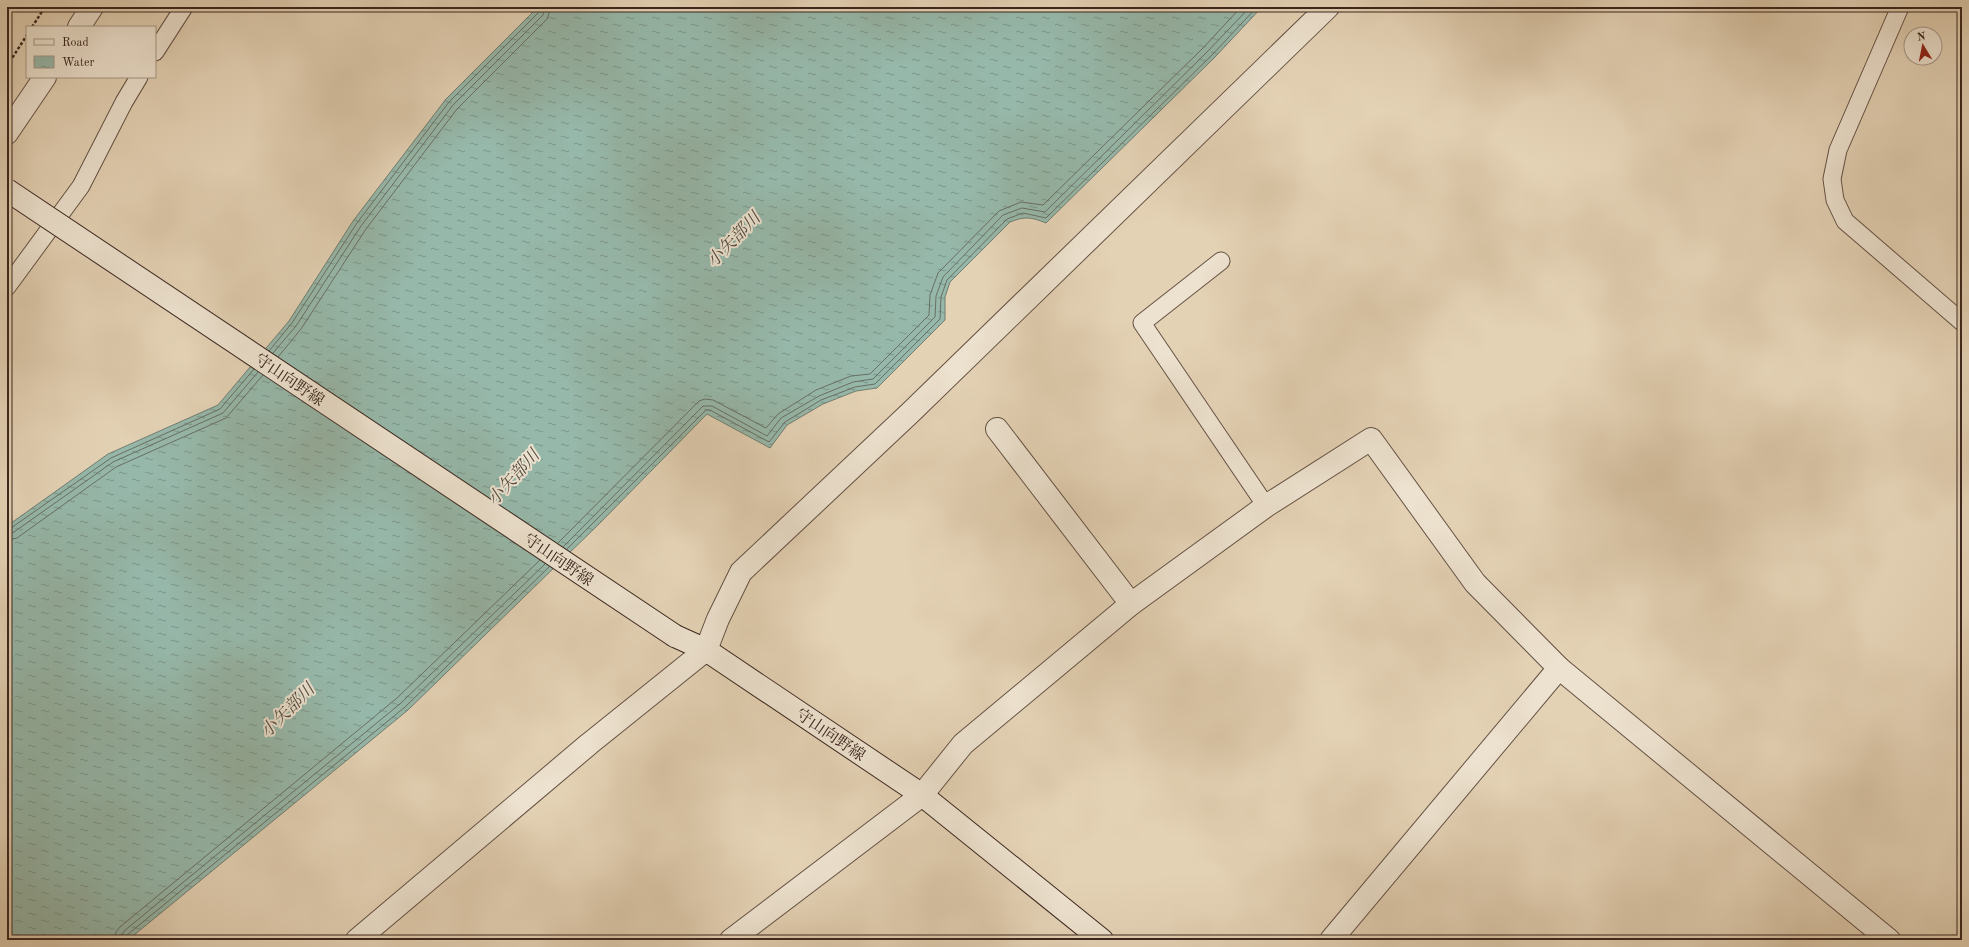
<svg xmlns="http://www.w3.org/2000/svg" width="1969" height="947" viewBox="0 0 1969 947" font-family="'Old Standard TT','Noto Serif JP',serif">
<style>
.water{fill:url(#water-ripples);stroke:#717e72}
.lines{fill:none;stroke-linecap:round;stroke-linejoin:round}
.shore{stroke:#686f64;stroke-width:1}
.lane-casing{stroke:#645144;stroke-width:19}
.street-casing{stroke:#645144;stroke-width:24}
.secondary-casing{stroke:#3a261e;stroke-width:24}
.path{stroke:#3a261e;stroke-width:2.5;stroke-dasharray:3 2;stroke-linecap:butt}
.lane{stroke:#ede2cf;stroke-width:17}
.street{stroke:#ede2cf;stroke-width:22}
.secondary{stroke:#ede2cf;stroke-width:22}
.secondary-bridge-casing{stroke:#3a261e;stroke-width:24;stroke-linecap:butt}
.secondary-bridge{stroke:#ede2cf;stroke-width:22}
.labels{text-anchor:middle;stroke-width:4;stroke-linejoin:round;paint-order:stroke}
.street-label{font-size:16px;fill:#3a261e;stroke:#ede2cf}
.water-label{font-size:17px;font-style:italic;fill:#514a41;stroke:#ede2cf}
</style>
<defs>
<pattern id="water-ripples" width="26" height="14" patternUnits="userSpaceOnUse"><rect width="26" height="14" fill="#96b8aa"/><path d="M2 4q2-2 4 0t4 0M15 11q2-2 4 0t4 0" fill="none" stroke="#7b958a"/></pattern>
</defs>
<rect width="100%" height="100%" fill="#e4d2b5"/>
<filter id="stains"><feTurbulence type="fractalNoise" baseFrequency=".005" numOctaves="4"/><feColorMatrix values="0 0 0 0 .2 0 0 0 0 .09 0 0 0 0 .02 0 0 0 .5 -.17"/></filter>
<radialGradient id="worn" r=".72"><stop offset=".6" stop-color="#630" stop-opacity="0"/><stop offset="1" stop-color="#630" stop-opacity=".3"/></radialGradient>
<path class="water" d="M538 7H1262L1215 57 1046 223C1031 217 1025 216 1010 222L950 282 945 297V320L877 388 856 391 823 404 787 425 770 448 707 414 599 524 408 710 128 940H7V526L108 454 218 405 289 321 353 221 446 99Z"/>
<g class="lines">
<g class="shore">
<path d="M269 351 292 323 357 223 449 102 539 12 540 7"/>
<path d="M273 353 296 326 361 226 453 105 543 15 545 7"/>
<path d="M278 357 301 329 366 229 457 109 547 19 551 7"/>
<path d="M7 529 11 528 111 458 220 409 254 369"/>
<path d="M7 534 14 532 113 462 223 413 258 372"/>
<path d="M7 540 17 538 116 467 226 418 263 375"/>
<path d="M558 543 699 401 705 399 713 400 766 428 778 414 816 390 851 376 870 374 929 315 930 295 938 273 999 211 1021 202 1043 205 1204 47 1241 7"/>
<path d="M563 547 703 406H712L767 436 781 418 819 396 853 382 873 379 935 317 936 296 943 277 1003 215 1022 208 1045 212 1208 51 1250 7"/>
<path d="M567 549 706 410H710L769 442 785 422 821 400 855 387 875 384 940 319 941 297 947 280 1007 219 1023 213 1046 218 1212 55 1257 7"/>
<path d="M114 940 116 932 120 927 397 698 540 560"/>
<path d="M120 940 124 931 401 703 545 564"/>
<path d="M125 940 127 935 405 707 549 567"/>
</g>
<defs>
<g id="lane">
<path d="M1900 7 1838 150 1832 179 1835 200 1845 221 1962 322"/>
<path d="M155 52 184 7"/>
<path d="M1221 261 1142 323 1266 506"/>
<path d="M7 287 81 186 124 102 139 77"/>
</g>
<g id="street">
<path d="M79 27 92 7"/>
<path d="M7 133 45 77"/>
<path d="M997 429 1131 604"/>
<path d="M1559 668 1889 940"/>
<path d="M357 940 589 744 706 650 718 619 741 572 910 413 1328 7"/>
<path d="M731 940 922 795 963 744 1131 604 1266 506 1371 439 1475 583 1559 668 1331 940"/>
</g>
<path id="secondary" d="M675 636 706 650 922 795 1102 940"/>
</defs>
<use href="#lane" class="lane-casing"/>
<use href="#street" class="street-casing"/>
<use href="#secondary" class="secondary-casing"/>
<g class="path">
<path d="M32 27 45 7"/>
<path d="M7 66 27 35"/>
</g>
<use href="#lane" class="lane"/>
<use href="#street" class="street"/>
<use href="#secondary" class="secondary"/>
<defs>
<path id="secondary-bridge" d="M7 190 675 636"/>
</defs>
<use href="#secondary-bridge" class="secondary-bridge-casing"/>
<use href="#secondary-bridge" class="secondary-bridge"/>
</g>
<g class="labels">
<g class="street-label">
<text transform="translate(290 379) rotate(34)" y="6">守山向野線</text>
<text transform="translate(559 559) rotate(34)" y="6">守山向野線</text>
<text transform="translate(831 734) rotate(34)" y="6">守山向野線</text>
</g>
<g class="water-label">
<text transform="translate(733 239) rotate(-46)" y="6">小矢部川</text>
<text transform="translate(513 477) rotate(-48)" y="6">小矢部川</text>
<text transform="translate(287 710) rotate(-45)" y="6">小矢部川</text>
</g>
</g>
<rect width="1969" height="947" fill="none" stroke="#e4d2b5" stroke-width="24"/>
<rect x="8" y="8" width="1953" height="931" fill="none" stroke="#3a261e" stroke-width="2"/>
<rect x="12" y="12" width="1945" height="923" fill="none" stroke="#3a261e"/>
<rect x="26" y="26" width="130" height="52" fill="#ede2cf" stroke="#a59788"/>
<rect x="34" y="39" width="20" height="6" fill="#ede2cf" stroke="#a59788"/>
<text x="62" y="46" font-size="12" fill="#3a261e">Road</text>
<rect x="34" y="56" width="20" height="12" fill="url(#water-ripples)" stroke="#a59788"/>
<text x="62" y="66" font-size="12" fill="#3a261e">Water</text>
<g transform="translate(1923 46) rotate(350)"><circle r="19" fill="#ede2cf" stroke="#a59788"/>
<path d="M0-3L7 15L0 10L-7 15Z" fill="#8f2418"/>
<text y="-6" font-size="11" font-weight="bold" text-anchor="middle" fill="#3a261e">N</text>
</g>
<rect width="100%" height="100%" filter="url(#stains)"/>
<rect width="100%" height="100%" fill="url(#worn)"/>
</svg>
